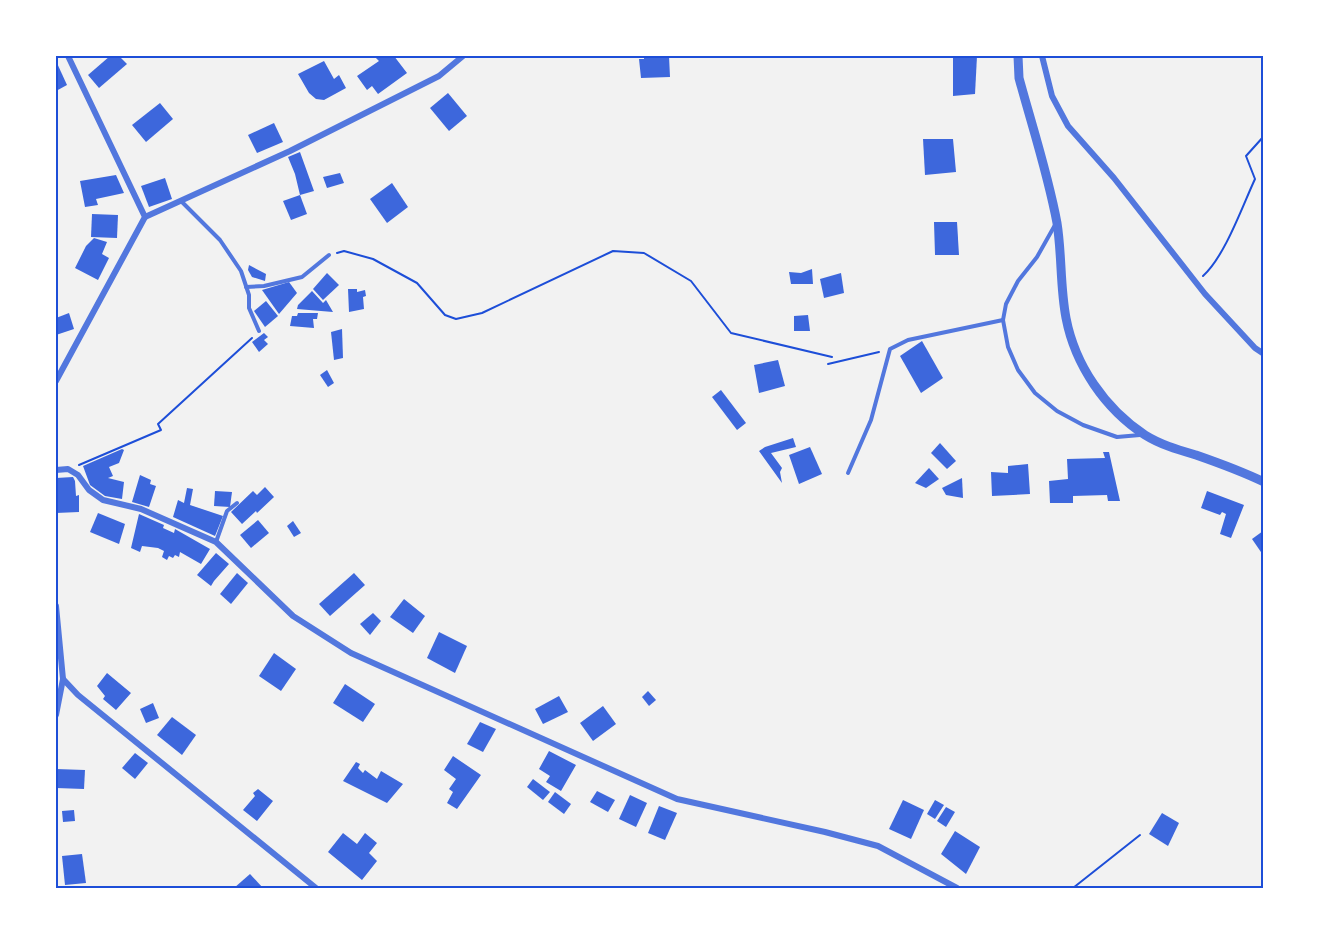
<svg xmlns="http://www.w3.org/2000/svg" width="1319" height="944" viewBox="0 0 1319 944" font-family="'Open Sans',sans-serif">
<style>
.building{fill:#3d67dc}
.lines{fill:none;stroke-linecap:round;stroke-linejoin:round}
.path{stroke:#1d4ed8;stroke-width:2}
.service{stroke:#5277de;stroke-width:4}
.minor{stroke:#5277de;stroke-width:6}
.tertiary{stroke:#5277de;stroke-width:9}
.neatline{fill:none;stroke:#1d4ed8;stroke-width:2}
</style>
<rect width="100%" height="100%" fill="#f2f2f2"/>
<g class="building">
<path d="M110 56H119L127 64 99 88 88 75Z"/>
<path d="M374 56H394L407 73 378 94 372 86 367 90 357 76 379 61Z"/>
<path d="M644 56H669L670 77 641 78 639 59H644Z"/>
<path d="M977 56 975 94 953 96V57Z"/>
<path d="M56 61 67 85 56 91Z"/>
<path d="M324 61 334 79 339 75 346 88 324 100 316 99 309 93 298 74Z"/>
<path d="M448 93 467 116 449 131 430 108Z"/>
<path d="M160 103 173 119 146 142 132 125Z"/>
<path d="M274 123 283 142 257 153 248 135Z"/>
<path d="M923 139H953L956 172 925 175Z"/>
<path d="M300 152 314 191 300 195 295 174 288 157Z"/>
<path d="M340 173 344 183 327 188 323 177Z"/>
<path d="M116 175 124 193 96 199 98 205 85 207 80 181Z"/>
<path d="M165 178 172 199 149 207 141 186Z"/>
<path d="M392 183 408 207 387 223 370 199Z"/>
<path d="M300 195 307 214 291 220 283 201Z"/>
<path d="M92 214 118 215 117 238 91 237Z"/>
<path d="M934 222H957L959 255H935Z"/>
<path d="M94 238 107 242 102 254 109 258 98 280 75 268 86 246Z"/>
<path d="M249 265 266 274 265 281 252 277 248 270Z"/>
<path d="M812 269 813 284H791L789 272 801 273Z"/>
<path d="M327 273 339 285 323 300 313 289Z"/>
<path d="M841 273 844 293 824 298 820 279Z"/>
<path d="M289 282 297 293 279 314 262 290Z"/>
<path d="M348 289H357V292L365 290 366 296 363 297 364 309 349 312Z"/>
<path d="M312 291 323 303 326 300 333 312 297 309 298 305Z"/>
<path d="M266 301 278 316 265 327 254 311Z"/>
<path d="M69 313 74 329 56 335V318Z"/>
<path d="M298 313H318L317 319H313L314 328 290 326 292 316H297Z"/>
<path d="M808 315 810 331H794V316Z"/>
<path d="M342 329 343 358 334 360 331 332Z"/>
<path d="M264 333 268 337 264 340 268 344 259 352 252 342Z"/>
<path d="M922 341 943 378 921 393 900 356Z"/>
<path d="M778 360 785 386 759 393 754 365Z"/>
<path d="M327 370 334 383 328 387 320 375Z"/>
<path d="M721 390 746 423 737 430 712 397Z"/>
<path d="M793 438 796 447 771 453 782 468 780 472 782 483 759 451 765 447Z"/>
<path d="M940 443 956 461 947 469 931 453Z"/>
<path d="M810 447 822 474 799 484 789 455Z"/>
<path d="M122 449 124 450 119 463 109 467 113 476 108 478 124 482 122 499 105 496 90 485 83 466Z"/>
<path d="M1103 452H1109L1120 501H1108L1107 495 1073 496V503H1050L1049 481 1068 479 1067 459 1105 458Z"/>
<path d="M1028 464 1030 494 992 496 991 472 1008 473V466Z"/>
<path d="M929 468 939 479 926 488 915 483Z"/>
<path d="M140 475 151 480 150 484 156 486 149 507 132 502Z"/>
<path d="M73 477 75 481 76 496 79 495V512L56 513V478Z"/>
<path d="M962 478 963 498 946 495 942 488Z"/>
<path d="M265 487 274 497 257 513 256 511 242 524 231 512 253 491 257 495Z"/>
<path d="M187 488 193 489 190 505 223 516 215 536 173 517 178 500 184 503Z"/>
<path d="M215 491 232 492 230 507 214 506Z"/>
<path d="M1207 491 1244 505 1231 538 1220 534 1226 514 1222 512 1220 515 1201 508Z"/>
<path d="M98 513 125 524 119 544 90 532Z"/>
<path d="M139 514 164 525 163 528 174 533 175 529 210 549 201 564 180 552 179 557 175 555 173 558 169 556 167 560 162 557 164 551 158 548 142 546 140 552 131 548Z"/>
<path d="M258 520 269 533 251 548 240 535Z"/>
<path d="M293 521 301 533 294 537 287 526Z"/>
<path d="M1263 531V555L1252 539Z"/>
<path d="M216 553 229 564 214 581 211 586 197 575Z"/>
<path d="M237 573 248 583 231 604 220 594Z"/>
<path d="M354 573 365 585 330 616 319 604Z"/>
<path d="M404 599 425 616 413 633 390 617Z"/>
<path d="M373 613 381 621 370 635 360 624Z"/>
<path d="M439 632 467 646 455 673 427 658Z"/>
<path d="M274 653 296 669 281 691 259 676Z"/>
<path d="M107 673 131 693 116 710 103 699 105 696 97 686Z"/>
<path d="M345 684 375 704 363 722 333 703Z"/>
<path d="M648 691 656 700 649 706 642 697Z"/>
<path d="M559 696 568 712 543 724 535 709Z"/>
<path d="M153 703 159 718 146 723 140 709Z"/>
<path d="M603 706 616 724 593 741 580 723Z"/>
<path d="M172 717 196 735 182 755 157 735Z"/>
<path d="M480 722 496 729 483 752 467 744Z"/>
<path d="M549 751 576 765 561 791 546 782 550 776 539 769Z"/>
<path d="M135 753 148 763 135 779 122 768Z"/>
<path d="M453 756 481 775 457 809 447 803 453 792 449 789 456 779 444 770Z"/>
<path d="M356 762 360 764 358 768 363 773 365 770 377 779 381 771 403 784 387 803 343 781Z"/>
<path d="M56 769 85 770 84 789 56 788Z"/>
<path d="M533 779 550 792 543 800 527 787Z"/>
<path d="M258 789 273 801 257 821 243 810 255 796 253 793Z"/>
<path d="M597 791 615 800 608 812 590 802Z"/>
<path d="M555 792 571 804 564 814 548 802Z"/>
<path d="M630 795 647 803 636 827 619 819Z"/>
<path d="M903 800 924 810 911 839 889 829Z"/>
<path d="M935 800 944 805 935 819 927 814Z"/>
<path d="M659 806 677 813 665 840 648 833Z"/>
<path d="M946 807 955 812 946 827 937 821Z"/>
<path d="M74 810 75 821 63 822 62 811Z"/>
<path d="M1162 813 1179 823 1168 846 1149 834Z"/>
<path d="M955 831 980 847 966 874 941 854Z"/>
<path d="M343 833 357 844 365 833 377 843 369 853 377 861 362 880 328 852Z"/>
<path d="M82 854 86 883 65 885 62 856Z"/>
<path d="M250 874 263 888H234Z"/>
</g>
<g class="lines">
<g class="path">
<path d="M337 253 344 251 373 259 417 283 445 315 456 319 482 313 613 251 644 253 691 281 731 333 832 357"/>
<path d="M1203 276C1225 256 1242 207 1255 179L1246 156 1264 136"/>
<path d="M828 364 879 352"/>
<path d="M79 465 161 430 158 424 252 338"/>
<path d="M1073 888 1140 835"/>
</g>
<g class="service">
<path d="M182 202 220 240 241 271 249 295V308L259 331"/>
<path d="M1055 225 1037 257 1018 281 1006 304 1003 320 1008 347 1018 370 1035 393 1057 411 1083 425 1117 437 1140 435"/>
<path d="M246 287 264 286 302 277 329 255"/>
<path d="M848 473 871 420 890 349 908 340 1003 320"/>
<path d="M216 542 227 511 237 503"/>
</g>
<g class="minor">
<path d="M1042 56 1052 96 1068 126 1114 178 1205 294 1255 348 1264 354"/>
<path d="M145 217 290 151 439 76 463 56"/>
<path d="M56 381 145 217 68 56"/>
<path d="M56 470 68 469 78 475 89 490 103 500 141 509 216 542 293 616 351 653 677 799 825 832 878 846 957 888"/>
<path d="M56 606 63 679 78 695 316 888"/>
<path d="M56 715 63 679"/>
</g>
<path class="tertiary" d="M1018 56 1019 78C1032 126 1048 174 1057 223 1062 254 1060 287 1066 318 1075 365 1105 409 1145 435 1161 445 1179 450 1196 455 1219 463 1241 471 1264 482"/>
</g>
<rect width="1319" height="944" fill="none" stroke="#ffffff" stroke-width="114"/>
<rect x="57" y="57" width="1205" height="830" class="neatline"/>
</svg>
